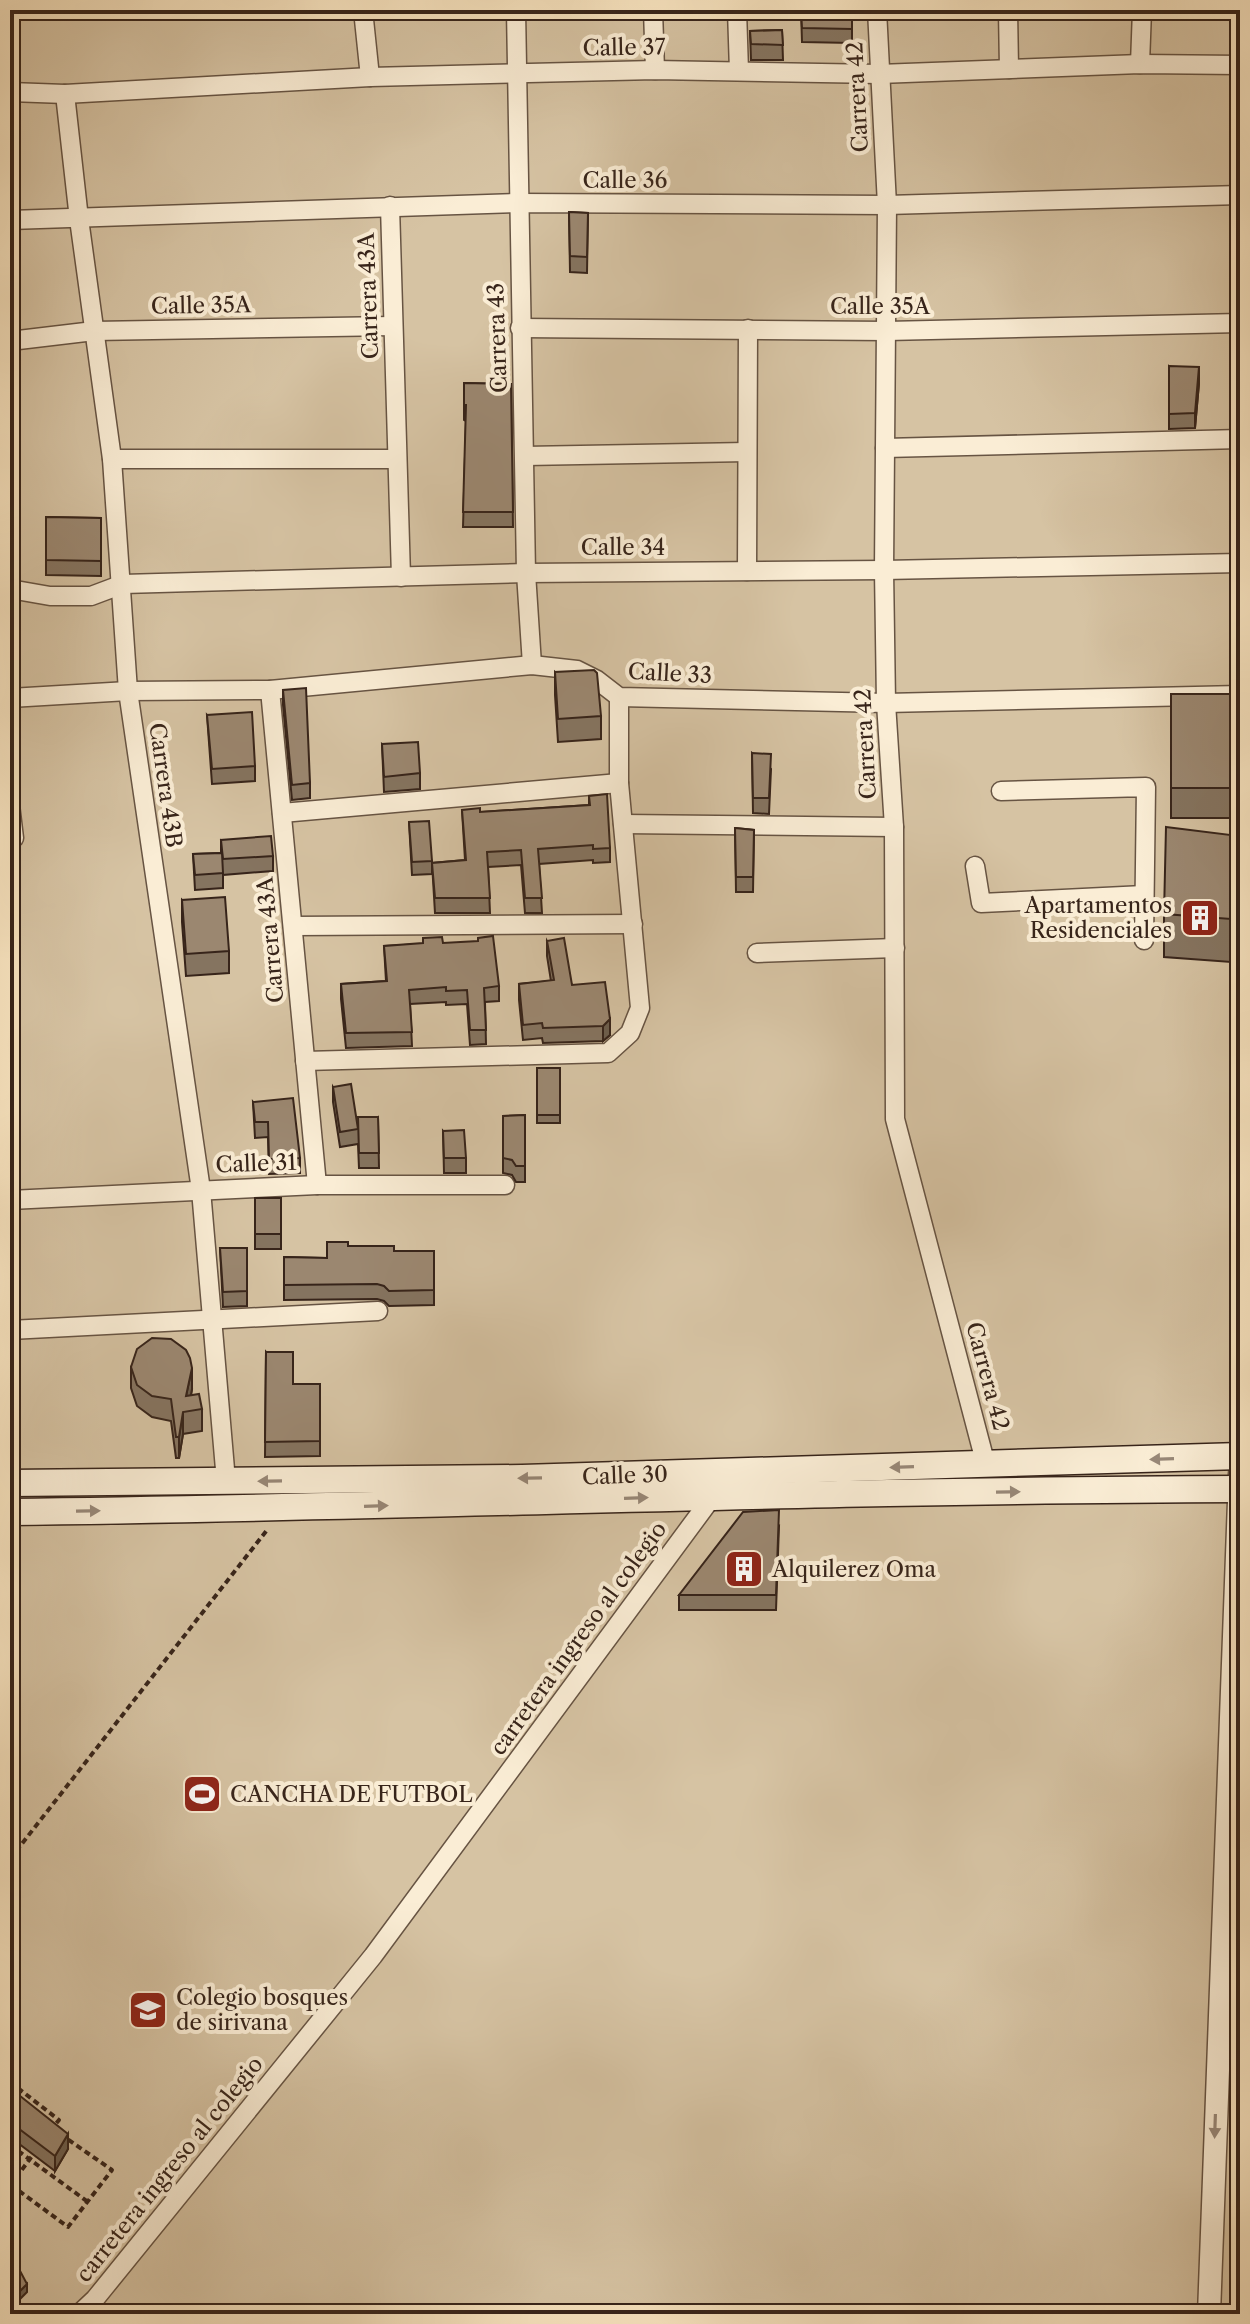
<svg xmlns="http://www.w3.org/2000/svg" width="1250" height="2324" viewBox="0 0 1250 2324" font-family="'Libre Caslon Text',serif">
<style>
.green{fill:#d6c3a3;stroke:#86745e;stroke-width:2}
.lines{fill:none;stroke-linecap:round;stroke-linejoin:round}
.minor-casing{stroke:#675443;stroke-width:21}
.tertiary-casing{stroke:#675443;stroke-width:25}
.secondary-casing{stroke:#37241a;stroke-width:29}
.path{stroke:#37241a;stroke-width:4;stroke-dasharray:6 4;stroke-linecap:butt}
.minor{stroke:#faedd5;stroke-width:18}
.tertiary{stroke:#faedd5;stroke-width:22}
.secondary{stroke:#faedd5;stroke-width:26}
.wall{fill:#857460;stroke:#37241a;stroke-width:2}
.shaded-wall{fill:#6c5e4e;stroke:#37241a;stroke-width:2}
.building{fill:#9b8770;stroke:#37241a;stroke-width:2}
.oneway{fill:#988878}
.labels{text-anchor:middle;stroke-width:8;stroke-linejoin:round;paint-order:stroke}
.street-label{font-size:22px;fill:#37241a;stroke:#faedd5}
.poi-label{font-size:22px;fill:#37241a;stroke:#faedd5;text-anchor:start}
</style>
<rect width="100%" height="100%" fill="#f7e3bf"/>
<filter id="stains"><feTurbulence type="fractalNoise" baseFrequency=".0025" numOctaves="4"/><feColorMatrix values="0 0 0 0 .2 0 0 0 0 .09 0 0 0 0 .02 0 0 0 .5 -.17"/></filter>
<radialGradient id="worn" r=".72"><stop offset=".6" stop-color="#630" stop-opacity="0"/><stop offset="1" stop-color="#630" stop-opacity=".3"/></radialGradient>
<rect class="green" x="10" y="10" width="1230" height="2304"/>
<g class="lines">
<defs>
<g id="minor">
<path d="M363 10 370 77"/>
<path d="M516 10 526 573 532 665"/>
<path d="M653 10 655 70"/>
<path d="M737 10 739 71"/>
<path d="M877 10 887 205 884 570 886 703 894 827 895 1119 986 1465"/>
<path d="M1008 10 1009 69"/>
<path d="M1140 64 1142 10"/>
<path d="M10 92 65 94 370 77 655 70 879 74 1140 64 1240 65"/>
<path d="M65 94 79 219 112 459 128 691 201 1190 226 1481"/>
<path d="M390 206 401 577"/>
<path d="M10 220 518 203 887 205 1240 195"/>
<path d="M520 328 887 331 1240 323"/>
<path d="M10 341 94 331 393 326"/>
<path d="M885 448 1240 439"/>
<path d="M525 456 747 452"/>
<path d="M112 459H397"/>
<path d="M747 571 748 329"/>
<path d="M10 589 50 596H91L123 584 526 573 884 570 1240 563"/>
<path d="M270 690 317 1185"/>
<path d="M10 698 128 691 270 690 532 665 577 670 597 680 619 697 886 703 1240 695"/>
<path d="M1001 791 1146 787 1144 940"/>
<path d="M10 805 14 838H10"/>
<path d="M282 813 619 783"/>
<path d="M623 824 894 827"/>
<path d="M975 866 981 903 1144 895"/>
<path d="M293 926 633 924"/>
<path d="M757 953 895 948"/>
<path d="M305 1061 608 1053 630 1033 640 1008 619 783V697"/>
<path d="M10 1200 317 1185H505"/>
<path d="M10 1330 378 1311"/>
<path d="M79 2314 95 2299 373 1956 713 1496V1490"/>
</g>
<path id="tertiary" d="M1209 2314 1240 1474"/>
<g id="secondary">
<path d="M10 1483 522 1478 1240 1456"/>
<path d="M10 1512C420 1507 830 1490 1240 1489"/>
</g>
</defs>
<use href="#minor" class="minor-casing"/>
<use href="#tertiary" class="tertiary-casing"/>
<use href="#secondary" class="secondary-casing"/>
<g class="path">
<path d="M10 1859 267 1530"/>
<path d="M10 2082 59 2120 54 2126"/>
<path d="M10 2145 88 2202"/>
<path d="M11 2185 68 2227 112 2170 63 2136"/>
<path d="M10 2186 35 2152"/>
</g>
<use href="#minor" class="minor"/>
<use href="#tertiary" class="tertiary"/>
<use href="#secondary" class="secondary"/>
</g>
<g class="wall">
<path d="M801 10H852V43L802 42Z"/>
<path d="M782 30 783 60H751L750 31Z"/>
<path d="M569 212 588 213 587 273 570 272Z"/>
<path d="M1169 366 1199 383 1195 428 1169 429Z"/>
<path d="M464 383 511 384 513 527H463L466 421 464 420Z"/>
<path d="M46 517 101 518V576L46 575Z"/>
<path d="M555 672 601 716V739L558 742 555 695Z"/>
<path d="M283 690 310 783V798L292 800 283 705Z"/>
<rect x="1171" y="694" width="69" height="124"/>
<path d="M207 715 255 766V781L212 784Z"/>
<path d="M382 744 420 773V789L384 792Z"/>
<path d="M752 753 771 769 769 814 753 813Z"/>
<path d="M589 796 610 848V862L593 863V860L539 864 542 913H525L521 865 488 867 490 913H435L432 863 465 860 462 810 480 812 589 805Z"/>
<path d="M409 822 432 861V874L412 875Z"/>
<path d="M735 828 754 830 753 892H736Z"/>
<path d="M221 840 273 856V871L223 875V888L195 890 193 854 221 853Z"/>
<path d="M1239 879 1231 962 1164 957V914Z"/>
<path d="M182 900 229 951V973L186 976 182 922Z"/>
<path d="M547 941 572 985 610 1035 603 1041 543 1043 542 1038 523 1040 519 1000V984L551 981 547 956Z"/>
<path d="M443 943 499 986V1001L485 1002 486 1044 470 1045 467 1004 446 1005V1002L410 1004 412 1046 346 1048 341 999V984L386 981 384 946Z"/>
<rect x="537" y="1068" width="23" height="55"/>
<path d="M333 1087 358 1126 378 1117 379 1168H359L358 1144 340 1147 333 1102Z"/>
<path d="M253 1102 300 1158V1173L269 1174 268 1137 255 1138Z"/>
<path d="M525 1115V1182H516L512 1175 503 1173V1116Z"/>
<path d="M443 1131 466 1158V1173H444Z"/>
<rect x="255" y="1198" width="26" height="51"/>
<path d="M348 1246 394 1251H434V1305L389 1306 384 1301 377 1299 284 1300V1257L327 1258Z"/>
<path d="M220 1248H247V1306L223 1307Z"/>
<path d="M266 1352 293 1384H320V1456L265 1457Z"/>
<path d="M131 1367 192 1389 191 1395 202 1409V1431L183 1434 179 1458H176L171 1421 152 1417 137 1406 131 1388Z"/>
<path d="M779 1526 776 1610H679V1595Z"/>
<path d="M10 2088 68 2149 55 2171 10 2137Z"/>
</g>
<g class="shaded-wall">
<path d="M1199 367V383L1195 428V413Z"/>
<path d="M1239 836V879L1231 962V919Z"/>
<path d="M610 1019V1035L603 1041V1026Z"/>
<path d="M192 1368V1389L188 1411 186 1396Z"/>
<path d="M183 1412V1434L179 1458V1437Z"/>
<path d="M68 2134V2149L55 2171V2156Z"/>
<path d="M11 2157V2183L10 2184V2159Z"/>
<path d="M27 2284V2292L13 2306V2298Z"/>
</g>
<g class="building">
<path d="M801 10H852V29L802 28Z"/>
<path d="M782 30 783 45 751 44 750 31Z"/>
<path d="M569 212 588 213 587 257 570 256Z"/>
<path d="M1169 366 1199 367 1195 413 1169 414Z"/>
<path d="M464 383 511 384 513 512H463L466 405H464Z"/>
<path d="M46 517 101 518V561L46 560Z"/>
<path d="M594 670 597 673 601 716 558 719 555 672Z"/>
<path d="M306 688 310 783 292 785 283 690Z"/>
<rect x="1171" y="694" width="69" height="94"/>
<path d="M252 712 255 766 212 769 207 715Z"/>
<path d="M418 742 420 773 384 777 382 744Z"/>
<path d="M752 753 771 754 769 798H753Z"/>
<path d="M607 794 610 848 593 849V845L538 849 542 898H525L521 850 487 852 490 898H435L432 863 466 860 462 810 480 808V812L590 805 589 796Z"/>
<path d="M429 821 432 861 412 862 409 822Z"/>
<path d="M1166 827 1239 836 1231 919 1164 914Z"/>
<path d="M735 828 754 830 753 877H736Z"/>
<path d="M271 836 273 856 223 859 221 840Z"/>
<path d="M222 853 223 873 195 875 193 854Z"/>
<path d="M225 897 229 951 186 954 182 900Z"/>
<path d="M493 936 499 986 484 988 486 1030H470L467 990 446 991V987L409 990 412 1032 346 1033 341 984 387 981 384 946 423 943V938L442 937 443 943 478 941V938Z"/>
<path d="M564 938 572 985 605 982 610 1019 603 1026 543 1028 542 1023 523 1025 519 984 554 980 547 941Z"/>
<rect x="537" y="1068" width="23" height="47"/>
<path d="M351 1084 358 1129 340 1132 333 1087Z"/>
<path d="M293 1098 300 1158 269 1159 268 1122H255L253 1102Z"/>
<path d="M525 1115V1166H516L512 1160 503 1158V1116Z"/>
<path d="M358 1117H378L379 1153H359Z"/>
<path d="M464 1130 466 1158H444L443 1131Z"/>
<rect x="255" y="1198" width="26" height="36"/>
<path d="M327 1242H348V1246H394V1251H434V1290L389 1291 384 1286 377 1284 284 1285V1257L327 1258Z"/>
<path d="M220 1248H247V1291L223 1292Z"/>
<path d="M152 1338 171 1339 186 1350 190 1358 192 1368 186 1396 199 1394 202 1409 183 1412 179 1437H176L171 1399 152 1396 137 1385 131 1367 137 1349Z"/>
<path d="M266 1352H293V1384H320V1441L265 1442Z"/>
<path d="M779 1510 776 1595H679L743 1512Z"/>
<path d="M10 2088 68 2134 55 2156 10 2122Z"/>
<path d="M10 2252 27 2284 13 2298 14 2314H10Z"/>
</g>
<defs><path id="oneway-solid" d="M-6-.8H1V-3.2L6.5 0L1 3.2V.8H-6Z" transform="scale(2)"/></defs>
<g class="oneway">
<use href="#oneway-solid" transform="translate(1162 1459) rotate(178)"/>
<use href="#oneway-solid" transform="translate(902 1467) rotate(178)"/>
<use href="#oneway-solid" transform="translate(530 1478) rotate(179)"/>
<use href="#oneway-solid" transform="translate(270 1481) rotate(179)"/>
<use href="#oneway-solid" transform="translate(1008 1492) rotate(-1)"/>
<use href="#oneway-solid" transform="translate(636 1498) rotate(-2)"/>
<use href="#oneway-solid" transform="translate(376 1506) rotate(-2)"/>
<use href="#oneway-solid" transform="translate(88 1511) rotate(-1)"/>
<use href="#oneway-solid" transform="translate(1215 2126) rotate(92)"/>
</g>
<defs>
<symbol id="building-square" viewBox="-11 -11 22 22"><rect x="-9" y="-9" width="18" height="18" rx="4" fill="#8f2418" stroke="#faedd5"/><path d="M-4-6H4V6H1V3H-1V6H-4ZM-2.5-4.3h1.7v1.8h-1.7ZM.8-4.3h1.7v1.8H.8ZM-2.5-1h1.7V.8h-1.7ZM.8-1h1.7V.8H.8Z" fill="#fff"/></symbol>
<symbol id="stadium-square" viewBox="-11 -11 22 22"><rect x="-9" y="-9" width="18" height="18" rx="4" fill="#8f2418" stroke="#faedd5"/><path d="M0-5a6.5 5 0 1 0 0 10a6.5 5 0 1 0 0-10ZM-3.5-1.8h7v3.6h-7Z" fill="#fff"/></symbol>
<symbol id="school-square" viewBox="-11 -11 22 22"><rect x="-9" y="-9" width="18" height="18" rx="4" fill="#8f2418" stroke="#faedd5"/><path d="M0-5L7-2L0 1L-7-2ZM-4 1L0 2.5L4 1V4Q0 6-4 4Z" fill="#fff"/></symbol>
</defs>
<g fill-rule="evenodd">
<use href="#building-square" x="1178" y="896" width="44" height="44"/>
<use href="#building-square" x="722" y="1547" width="44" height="44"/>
<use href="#stadium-square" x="180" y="1772" width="44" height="44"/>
<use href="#school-square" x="126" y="1988" width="44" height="44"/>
</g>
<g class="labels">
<g class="street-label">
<text transform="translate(624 47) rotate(-1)" y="8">Calle 37</text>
<text transform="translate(857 97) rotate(-93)" y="8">Carrera 42</text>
<text x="625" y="188">Calle 36</text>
<text transform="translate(368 296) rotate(-92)" y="8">Carrera 43A</text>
<text transform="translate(201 305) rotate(-1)" y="8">Calle 35A</text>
<text x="880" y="314">Calle 35A</text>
<text transform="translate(497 338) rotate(-92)" y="8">Carrera 43</text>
<text x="623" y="555">Calle 34</text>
<text transform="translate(670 673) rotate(3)" y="8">Calle 33</text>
<text transform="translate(865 744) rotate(-93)" y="8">Carrera 42</text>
<text transform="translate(166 785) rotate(82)" y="8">Carrera 43B</text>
<text transform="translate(270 940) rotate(-95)" y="8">Carrera 43A</text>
<text transform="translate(256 1163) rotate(-2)" y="8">Calle 31</text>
<text transform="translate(988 1376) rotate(75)" y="8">Carrera 42</text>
<text transform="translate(625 1475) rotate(-2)" y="8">Calle 30</text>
<text transform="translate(578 1638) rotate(-54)" y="8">carretera ingreso al colegio</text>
<text transform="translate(169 2169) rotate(-51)" y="8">carretera ingreso al colegio</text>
</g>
<g class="poi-label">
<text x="1172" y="913" text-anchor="end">Apartamentos<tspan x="1172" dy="25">Residenciales</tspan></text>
<text x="772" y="1577">Alquilerez Oma</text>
<text x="230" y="1802">CANCHA DE FUTBOL</text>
<text x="176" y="2005">Colegio bosques<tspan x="176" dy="25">de sirivana</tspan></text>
</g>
</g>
<rect width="1250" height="2324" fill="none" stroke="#f7e3bf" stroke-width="40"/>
<rect x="12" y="12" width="1226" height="2300" fill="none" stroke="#37241a" stroke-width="4"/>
<rect x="20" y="20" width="1210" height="2284" fill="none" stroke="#37241a" stroke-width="2"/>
<rect width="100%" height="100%" filter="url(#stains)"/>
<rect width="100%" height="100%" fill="url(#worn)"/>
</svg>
